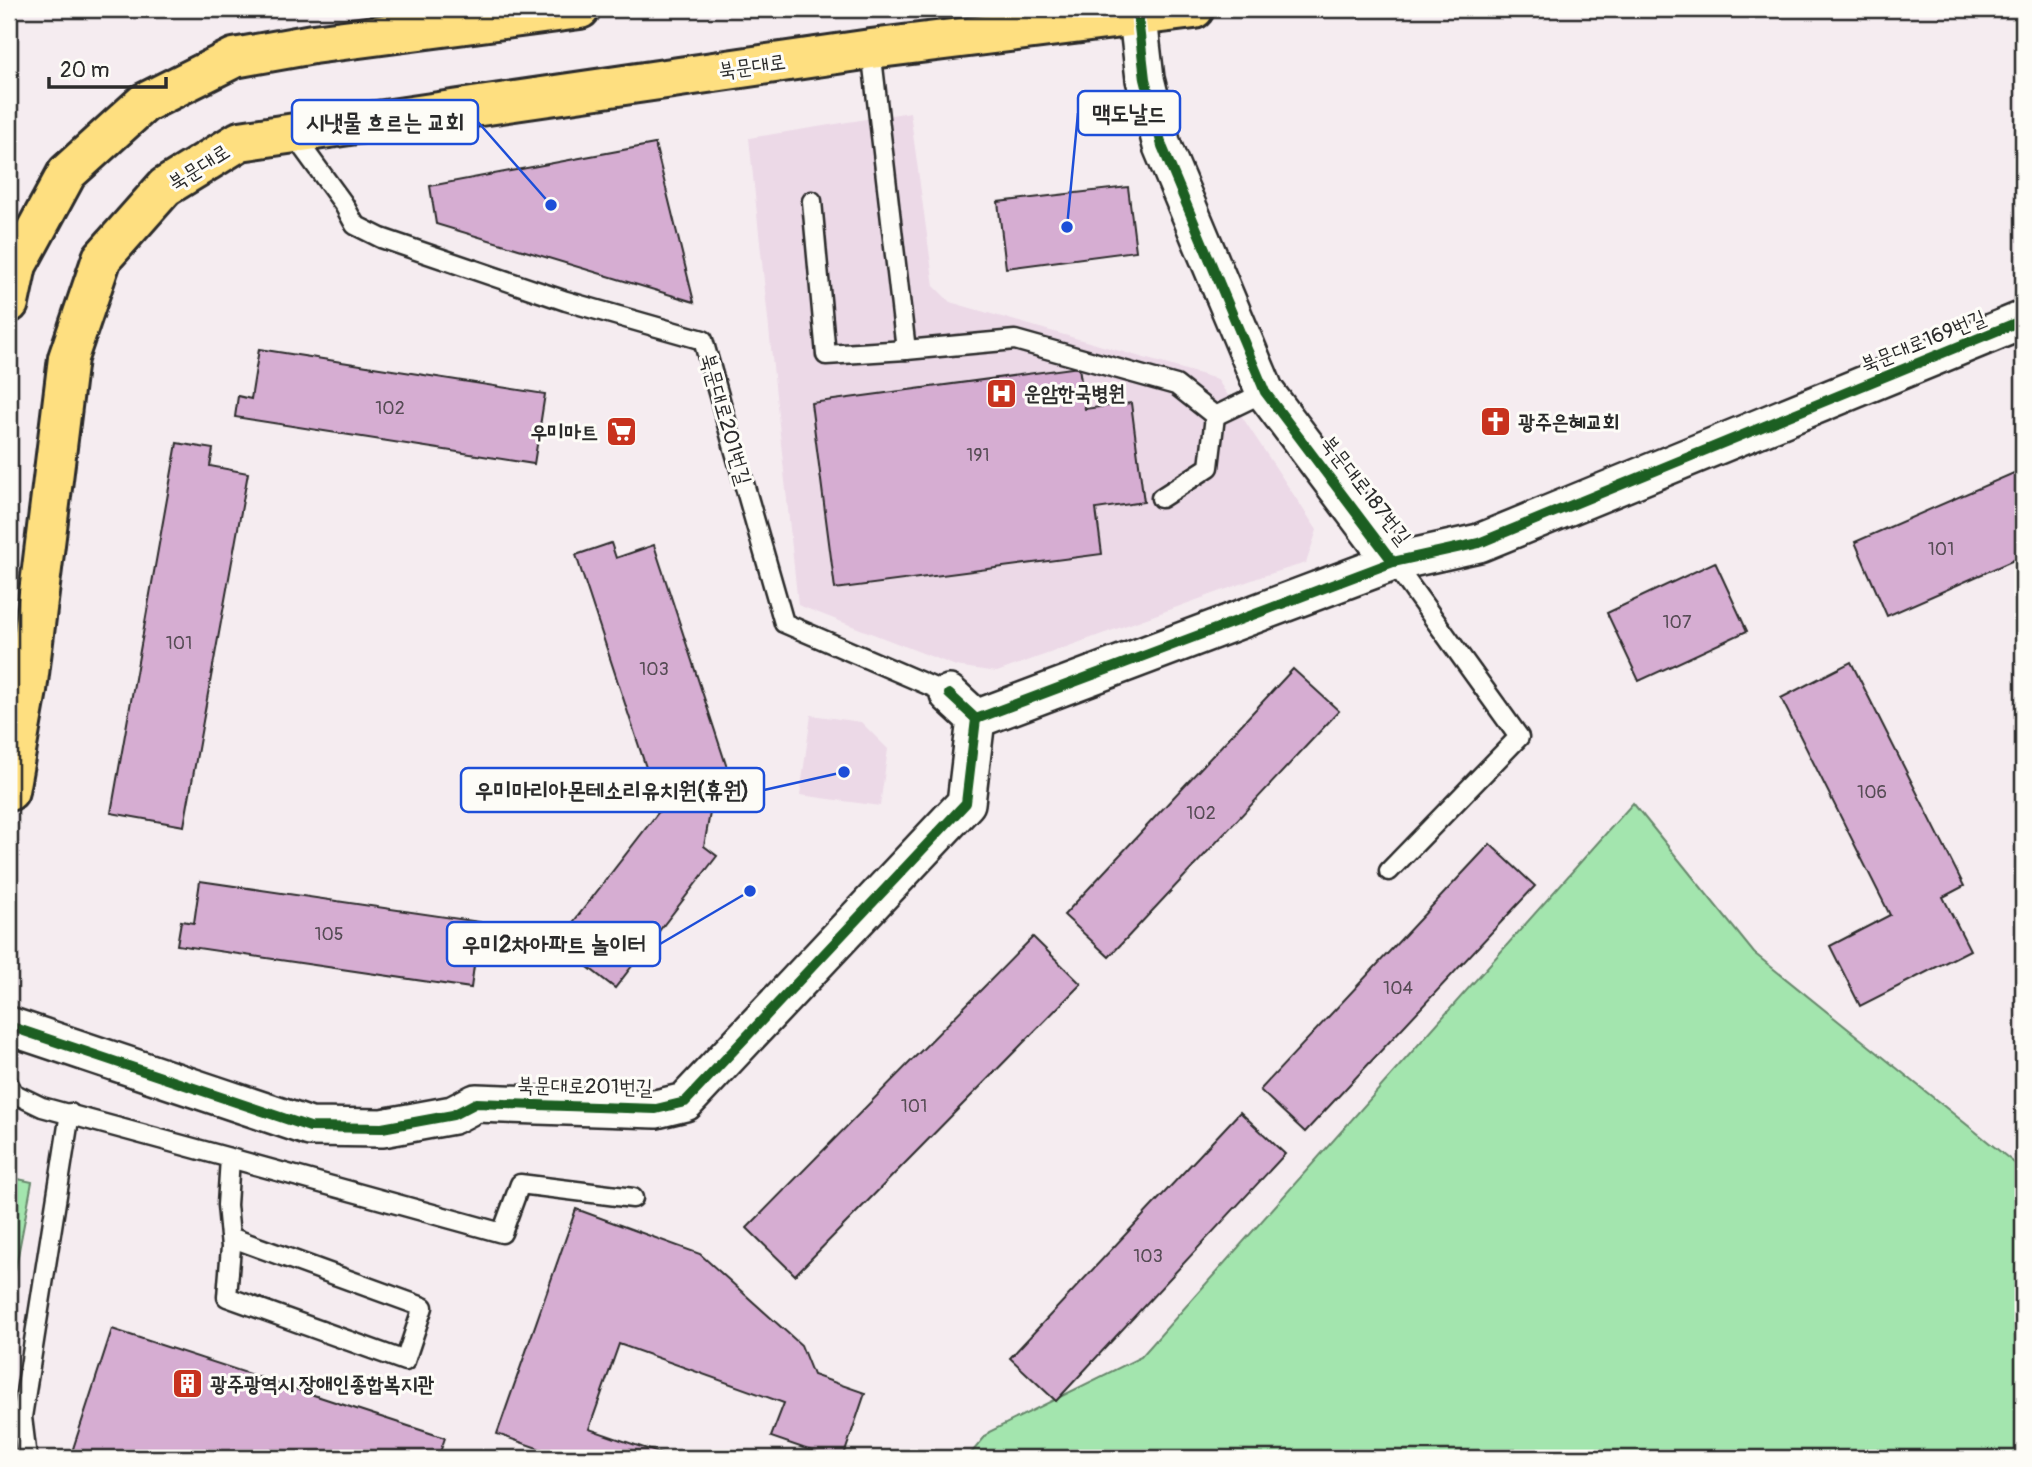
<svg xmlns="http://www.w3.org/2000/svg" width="2032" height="1467" viewBox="0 0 2032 1467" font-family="Pangolin,'Poor Story',sans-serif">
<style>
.built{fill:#ecd9e7}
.green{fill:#a3e5ae;stroke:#67886c;stroke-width:2}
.building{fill:#d6add2;stroke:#2b2b2b;stroke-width:2}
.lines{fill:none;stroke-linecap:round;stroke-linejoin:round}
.service-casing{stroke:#2b2b2b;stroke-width:23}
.minor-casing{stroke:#2b2b2b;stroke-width:42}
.primary-casing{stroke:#2b2b2b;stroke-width:44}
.service{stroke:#fdfcf7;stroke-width:18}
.minor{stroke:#fdfcf7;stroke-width:37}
.primary{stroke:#fedf80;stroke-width:38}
.cycleway-casing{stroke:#fdfcf7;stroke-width:15}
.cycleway{stroke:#1b5e20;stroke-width:10}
.labels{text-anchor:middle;stroke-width:6;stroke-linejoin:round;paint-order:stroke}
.number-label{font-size:18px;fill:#564c55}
.street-label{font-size:21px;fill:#2b2b2b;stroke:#fdfcf7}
.poi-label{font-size:21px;font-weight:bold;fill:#2b2b2b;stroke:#fdfcf7;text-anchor:start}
.leader{fill:none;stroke:#1d4ed8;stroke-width:2.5}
.callout-dot{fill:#1d4ed8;stroke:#fdfcf7;stroke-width:2.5}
.callout{fill:#fdfcf7;stroke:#1d4ed8;stroke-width:2.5}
.callout-label{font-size:23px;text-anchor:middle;font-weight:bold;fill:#2b2b2b}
</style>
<rect width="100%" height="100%" fill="#f5ecf0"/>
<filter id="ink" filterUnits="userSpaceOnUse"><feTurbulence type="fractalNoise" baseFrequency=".0143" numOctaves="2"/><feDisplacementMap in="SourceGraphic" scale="14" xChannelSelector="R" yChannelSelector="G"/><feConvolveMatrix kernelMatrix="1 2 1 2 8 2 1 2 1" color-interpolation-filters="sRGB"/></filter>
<g filter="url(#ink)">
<g class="built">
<path d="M910 112 934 286 950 302 1217 379 1317 530 1306 563 1263 576 997 672 956 666 798 605 749 138Z"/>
<path d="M811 715 861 722 888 749 880 806 800 795Z"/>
</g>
<g class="green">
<path d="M1633 803 1754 953 2023 1170V1458H967L989 1432 1141 1357Z"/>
<path d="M9 1177 32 1182 9 1303Z"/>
</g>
<g class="building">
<path d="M655 144 694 302 436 224 430 186Z"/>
<path d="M1128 187 1136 251 1006 268 998 202Z"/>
<path d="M259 349 545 394 534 464 235 417 238 396 251 399Z"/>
<path d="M1079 367 1085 409 1131 403 1144 502 1096 509 1102 554 835 589 811 403Z"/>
<path d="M177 443 213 449 210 466 248 473 184 826 111 813Z"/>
<path d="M2023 469V556L1887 616 1855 542Z"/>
<path d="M611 543 616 558 654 545 731 780 715 785 704 846 717 856 615 988 557 943 660 810 576 555Z"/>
<path d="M1715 562 1747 631 1639 681 1607 613Z"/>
<path d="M1851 662 1964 886 1943 897 1970 950 1860 1006 1830 946 1890 915 1781 698Z"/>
<path d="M1293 669 1339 711 1109 957 1064 915Z"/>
<path d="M1490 844 1535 886 1305 1132 1260 1090Z"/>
<path d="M200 881 480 922 471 988 177 945 181 921 194 923Z"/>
<path d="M1033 937 1081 984 795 1275 747 1228Z"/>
<path d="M1240 1112 1285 1154 1056 1401 1010 1358Z"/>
<path d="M576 1209 700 1254 801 1345 813 1375 865 1393 843 1458H832L771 1437 784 1403 619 1344 589 1429 673 1458H566L497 1434Z"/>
<path d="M112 1329 445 1438 438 1458H70Z"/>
</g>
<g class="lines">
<defs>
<g id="service">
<path d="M871 49 906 350 1015 340 1176 385 1215 416 1265 392"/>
<path d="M292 133 343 203 355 225 381 238 566 301 703 340 784 623 949 694"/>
<path d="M812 201 826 355 906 350"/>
<path d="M1161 498 1209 467 1215 416"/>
<path d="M1389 871 1519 737 1393 562"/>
<path d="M9 1085 13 1093 42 1107 230 1158 227 1205 231 1247 227 1297 405 1361 423 1307 230 1237"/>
<path d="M230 1158 502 1233 520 1184 633 1198"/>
<path d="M27 1458 22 1417 70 1113"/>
</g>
<g id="minor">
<path d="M1137 9 1145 79 1162 146 1265 392 1393 562"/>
<path d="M949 694 976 719 1393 562 1479 543 2023 320"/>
<path d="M9 1026 310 1127 382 1128 453 1115 476 1103 656 1109 685 1102 966 803 976 719"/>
</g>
<g id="primary">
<path d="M9 303 17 265 67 173 144 103 234 58 313 44 580 9"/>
<path d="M9 791 27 690 68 358 102 258 165 187 240 141 871 49 1194 9"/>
</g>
</defs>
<use href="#service" class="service-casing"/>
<use href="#minor" class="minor-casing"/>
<use href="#primary" class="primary-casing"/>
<use href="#service" class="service"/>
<use href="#minor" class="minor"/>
<use href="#primary" class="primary"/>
<defs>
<g id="cycleway">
<path d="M1137 9 1145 79 1162 146 1265 392 1393 562"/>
<path d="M949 694 976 719 1393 562 1479 543 2023 320"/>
<path d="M9 1026 310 1127 382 1128 453 1115 476 1103 656 1109 685 1102 966 803 976 719"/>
</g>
</defs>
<use href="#cycleway" class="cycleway-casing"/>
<use href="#cycleway" class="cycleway"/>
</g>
</g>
<defs>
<symbol id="hospital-square" viewBox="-11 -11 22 22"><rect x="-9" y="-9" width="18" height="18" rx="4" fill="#c8321e" stroke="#fdfcf7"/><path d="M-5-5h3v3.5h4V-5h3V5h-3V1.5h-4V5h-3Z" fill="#fff"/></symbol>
<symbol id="church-square" viewBox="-11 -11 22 22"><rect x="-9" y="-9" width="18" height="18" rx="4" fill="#c8321e" stroke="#fdfcf7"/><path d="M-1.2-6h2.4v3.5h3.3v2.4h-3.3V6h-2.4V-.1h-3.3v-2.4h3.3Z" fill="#fff"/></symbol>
<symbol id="supermarket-square" viewBox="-11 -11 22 22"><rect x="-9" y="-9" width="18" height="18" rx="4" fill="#c8321e" stroke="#fdfcf7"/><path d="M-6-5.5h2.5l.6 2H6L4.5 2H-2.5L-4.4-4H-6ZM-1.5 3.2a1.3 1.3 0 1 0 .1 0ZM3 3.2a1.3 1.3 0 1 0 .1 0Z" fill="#fff"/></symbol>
<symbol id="building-square" viewBox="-11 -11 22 22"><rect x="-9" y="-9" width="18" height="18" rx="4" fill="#c8321e" stroke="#fdfcf7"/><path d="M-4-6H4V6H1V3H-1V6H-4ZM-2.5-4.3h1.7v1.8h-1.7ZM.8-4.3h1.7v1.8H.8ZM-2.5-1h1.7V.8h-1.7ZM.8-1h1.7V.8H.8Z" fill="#fff"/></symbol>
</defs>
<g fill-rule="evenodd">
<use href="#hospital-square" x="984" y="376" width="35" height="35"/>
<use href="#church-square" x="1478" y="404" width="35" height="35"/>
<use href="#supermarket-square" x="604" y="414" width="35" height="35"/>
<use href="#building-square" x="170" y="1366" width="35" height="35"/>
</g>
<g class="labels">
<g class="number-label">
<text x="390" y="414">102</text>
<text x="978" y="461">191</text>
<text x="1941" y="555">101</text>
<text x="1677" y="628">107</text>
<text x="179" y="649">101</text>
<text x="654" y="675">103</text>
<text x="1872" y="798">106</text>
<text x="1201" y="819">102</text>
<text x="329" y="940">105</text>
<text x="1398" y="994">104</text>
<text x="914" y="1112">101</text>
<text x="1148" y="1262">103</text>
</g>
<g class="street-label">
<text transform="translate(752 66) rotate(-8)" y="7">북문대로</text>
<text transform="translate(199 167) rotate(-32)" y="7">북문대로</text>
<text transform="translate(1923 341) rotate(-22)" y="7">북문대로169번길</text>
<text transform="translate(726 419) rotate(74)" y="7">북문대로201번길</text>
<text transform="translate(1366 490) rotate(52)" y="7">북문대로187번길</text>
<text transform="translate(585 1086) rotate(1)" y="7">북문대로201번길</text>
</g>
<g class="poi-label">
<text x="1024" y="400">운암한국병원</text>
<text x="1518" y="429">광주은혜교회</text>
<text x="598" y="439" text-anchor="end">우미마트</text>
<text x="210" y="1391">광주광역시 장애인종합복지관</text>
</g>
</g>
<path class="leader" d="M1067 227L1078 113M551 205L478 122M844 772L764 790M750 891L660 944"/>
<g class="callout-dot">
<circle cx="1067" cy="227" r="7"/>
<circle cx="551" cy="205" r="7"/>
<circle cx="844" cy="772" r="7"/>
<circle cx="750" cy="891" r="7"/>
</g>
<g class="callout">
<rect x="1078" y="91" width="102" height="44" rx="7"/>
<rect x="292" y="100" width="186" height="44" rx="7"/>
<rect x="461" y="768" width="303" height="44" rx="7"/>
<rect x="447" y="922" width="213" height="44" rx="7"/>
</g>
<g class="callout-label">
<text x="1129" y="121">맥도날드</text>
<text x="385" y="130">시냇물 흐르는 교회</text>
<text x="612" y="798">우미마리아몬테소리유치원(휴원)</text>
<text x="554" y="952">우미2차아파트 놀이터</text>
</g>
<rect width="2032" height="1467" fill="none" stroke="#fdfcf7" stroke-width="35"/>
<rect x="18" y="18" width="1997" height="1432" fill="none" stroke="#2b2b2b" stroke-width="2.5" filter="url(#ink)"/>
<path d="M49 77v10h117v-10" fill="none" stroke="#2b2b2b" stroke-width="3.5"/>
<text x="60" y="77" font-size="21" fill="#2b2b2b" stroke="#fdfcf7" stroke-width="5" paint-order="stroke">20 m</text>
</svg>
